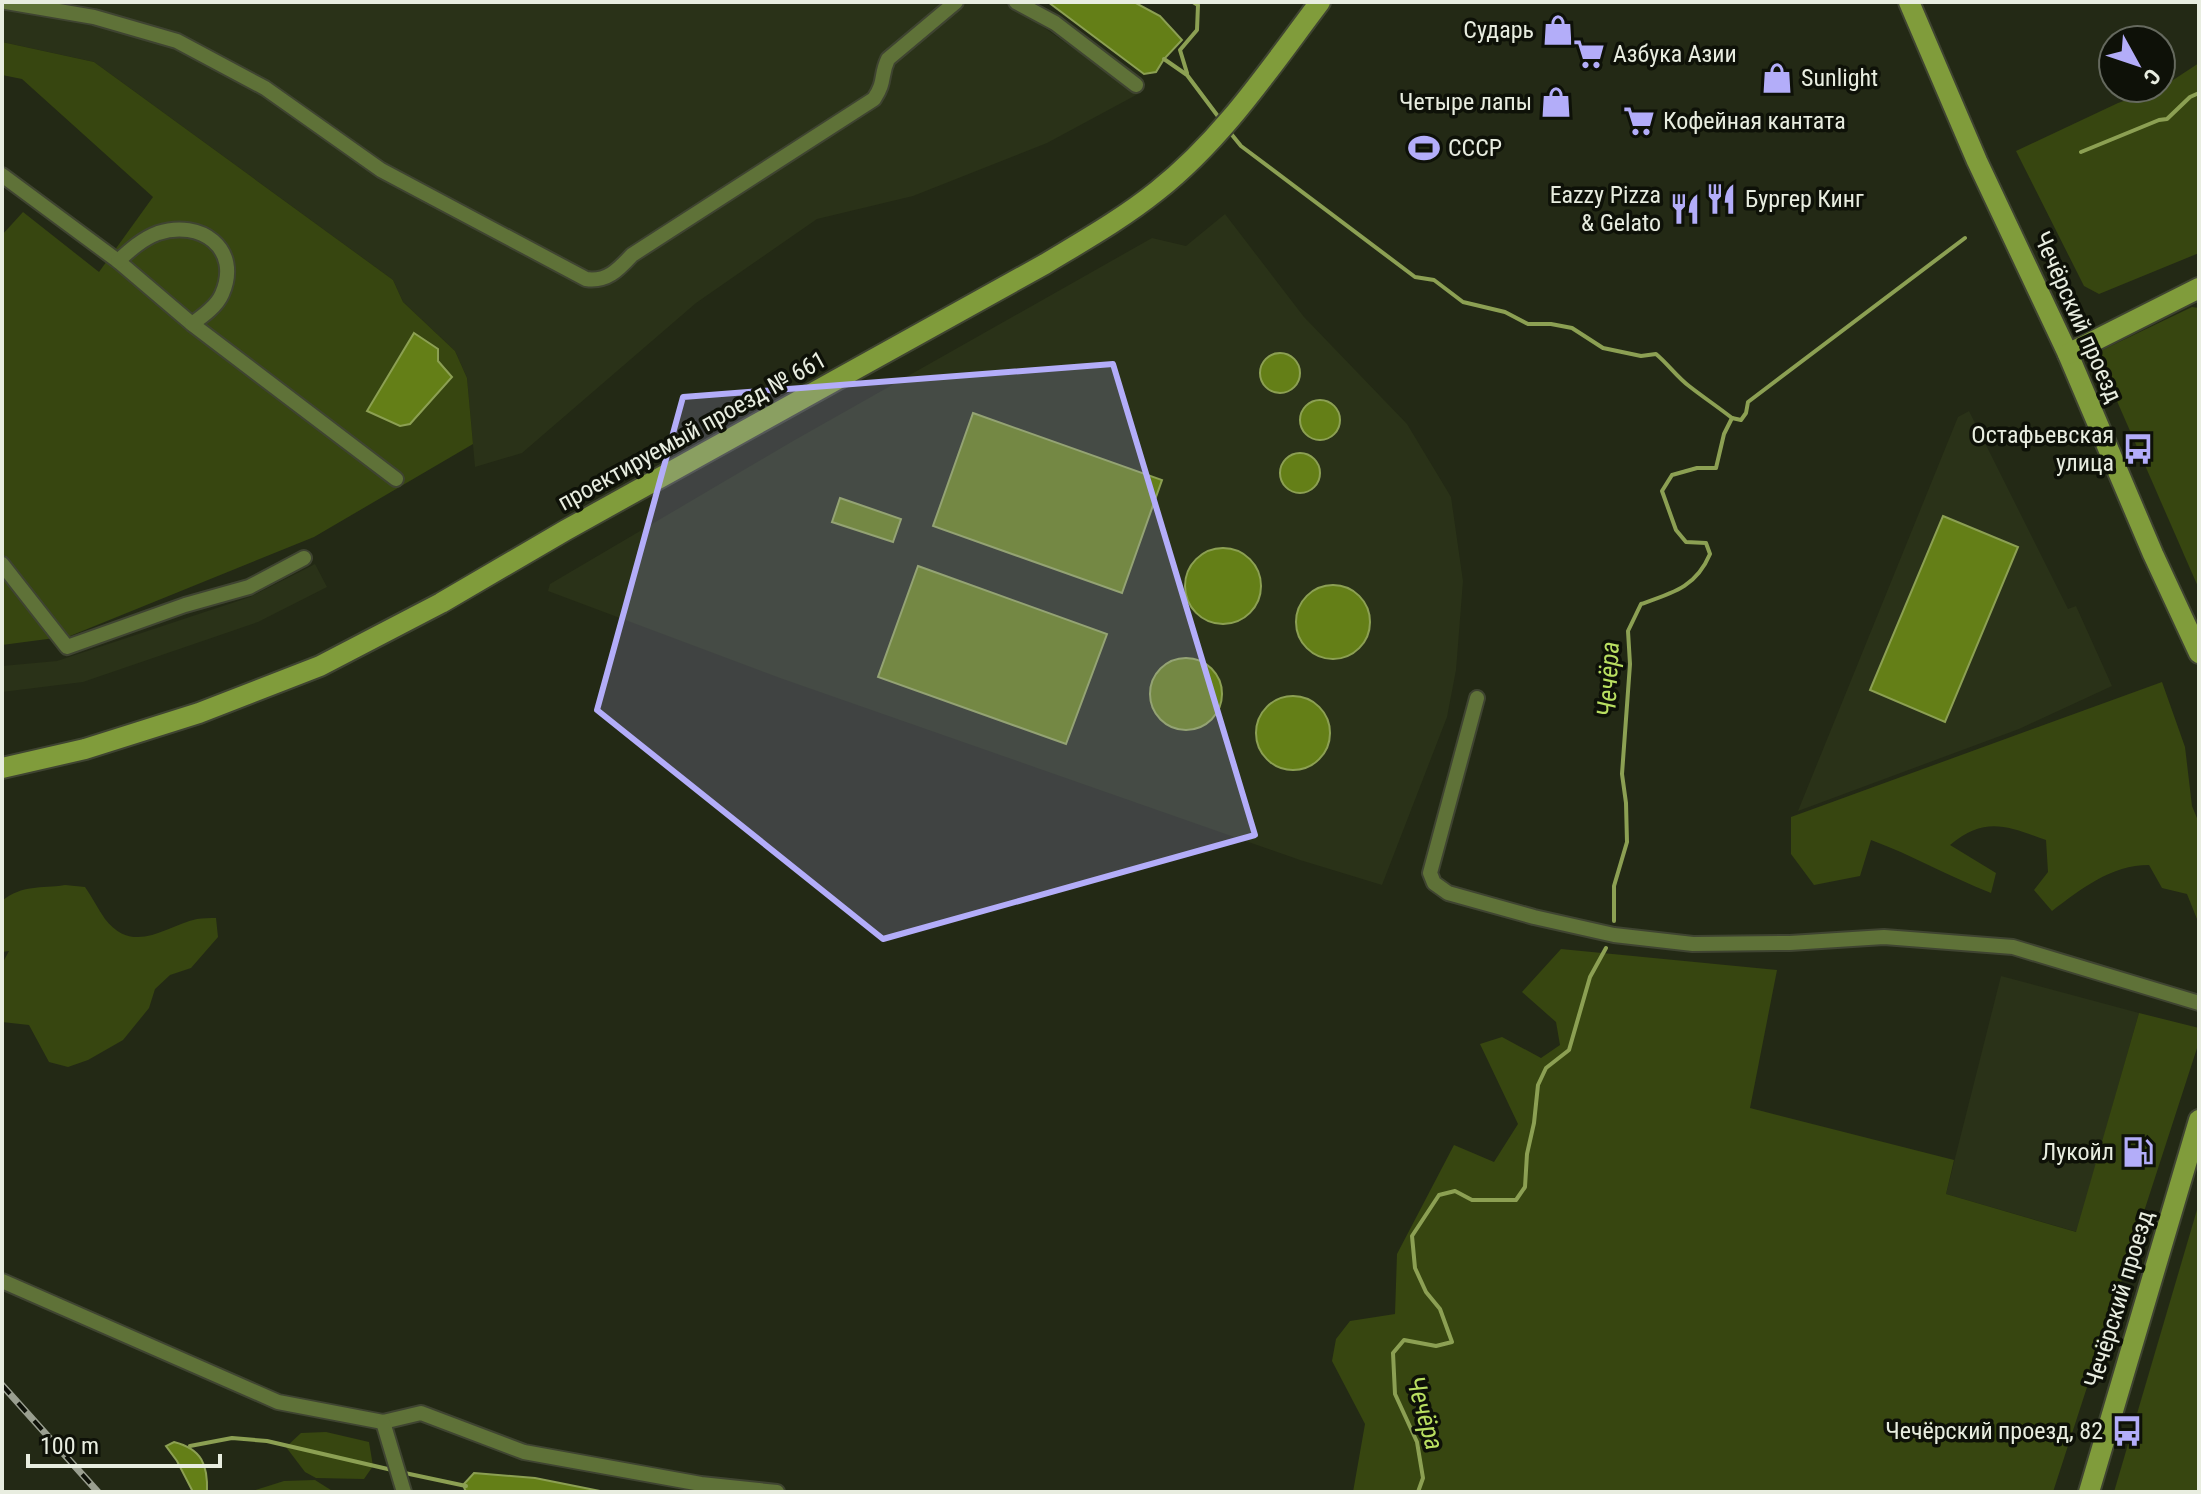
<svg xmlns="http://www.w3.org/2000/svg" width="2201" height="1494" viewBox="0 0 2201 1494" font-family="'Roboto Condensed',sans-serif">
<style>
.built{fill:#2a3218}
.green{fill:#374610}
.water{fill:#647f17;stroke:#8ca053;stroke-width:2}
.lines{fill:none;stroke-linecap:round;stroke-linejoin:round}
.stream{stroke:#8ca053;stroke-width:4}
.street-casing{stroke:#3f4431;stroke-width:18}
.secondary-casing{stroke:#3f4431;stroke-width:24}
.street{stroke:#5f7238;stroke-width:14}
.secondary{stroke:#809c3b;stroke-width:20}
.rail-casing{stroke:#9a9f90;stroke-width:7}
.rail{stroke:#0e1108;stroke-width:4;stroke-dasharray:12;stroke-linecap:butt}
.marked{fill:#b3adf9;fill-opacity:0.2;stroke:#b3adf9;stroke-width:6;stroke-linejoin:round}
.labels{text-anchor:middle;stroke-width:7;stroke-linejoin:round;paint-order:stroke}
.poi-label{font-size:24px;fill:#e8ede0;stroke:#0e1108;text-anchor:end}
.street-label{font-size:24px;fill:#e8ede0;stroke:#0e1108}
.water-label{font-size:26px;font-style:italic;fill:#b9df61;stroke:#0e1108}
</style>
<rect width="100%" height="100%" fill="#232915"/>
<g class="built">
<path d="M2 2H1008L1138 94 1047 143 913 196 817 219 696 303 522 453 475 467 467 378 455 351 403 302 393 280 94 62 2 42Z"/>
<path d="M1225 214 1304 317 1407 424 1451 497 1463 581 1456 670 1447 717 1382 885 1300 860 780 678 548 591 550 584 793 441 1152 238 1186 246Z"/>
<path d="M1969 411 2068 609 2076 606 2112 686 2019 729 1798 811 1958 417Z"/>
<path d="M315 564 327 587 258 622 83 682 2 692V666L57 661 250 597Z"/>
<path d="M2001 976 2139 1013 2077 1232 1946 1194Z"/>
</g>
<g class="green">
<path d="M2 42 94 62 393 280 403 302 455 351 467 378 473 444 314 537 70 636 2 645V235L23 212 99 272 153 197 22 79 2 75Z"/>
<path d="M2199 63V253L2099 294 2084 286 2016 151 2118 103 2161 88Z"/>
<path d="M2192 307 2199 308V589L2096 353Z"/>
<path d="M2162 682 2185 747 2192 806 2199 823V924L2187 894 2162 888 2149 865C2111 865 2081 889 2052 911L2034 890 2048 872 2046 840C2007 826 1985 816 1950 845L1996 873 1991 893C1950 877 1912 855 1871 840L1860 876 1814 885 1791 854V817Z"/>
<path d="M65 885 85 887C92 897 98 909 105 919 134 956 165 926 197 919 203 918 210 918 216 918L218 937 191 968 170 975 155 989 149 1008 123 1040 88 1060 68 1067 49 1062 29 1025 2 1022V964L9 951 2 952V901C23 884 40 889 65 885Z"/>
<path d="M1561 949 1777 970 1750 1108 1954 1160 1946 1194 2076 1232 2139 1013 2199 1028V1042L2053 1492H1353L1365 1424 1332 1361 1336 1339 1350 1321 1395 1314 1397 1254 1454 1145 1494 1162 1518 1124 1480 1044 1502 1037 1541 1058 1560 1045 1556 1022 1522 992Z"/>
<path d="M2199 1203V1492H2114Z"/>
<path d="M326 1432 369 1442 373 1466 364 1479 316 1478 305 1472 286 1447 301 1433Z"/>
<path d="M315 1480 334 1492H249L284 1481Z"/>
</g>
<g class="water">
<path d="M1048 2H1134L1160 16 1182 40 1164 59 1156 72 1144 74Z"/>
<path d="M414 333 438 349V361L452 377 410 424 400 426 367 411Z"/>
<circle cx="1280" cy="373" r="20"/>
<circle cx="1320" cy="420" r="20"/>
<path d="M973 413 1162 480 1122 593 933 526Z"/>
<circle cx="1300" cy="473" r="20"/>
<path d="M840 498 901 519 893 542 832 522Z"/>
<path d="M1943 516 2018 547 1945 722 1870 690Z"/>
<circle cx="1223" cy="586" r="38"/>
<path d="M918 566 1107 634 1066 744 878 677Z"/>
<circle cx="1333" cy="622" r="37"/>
<circle cx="1186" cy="694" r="36"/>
<circle cx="1293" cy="733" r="37"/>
<path d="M174 1442C202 1449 208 1465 207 1492H193L177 1461 166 1446Z"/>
<path d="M474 1473 535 1478 605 1492H466L463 1485Z"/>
</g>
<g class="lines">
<g class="stream">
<path d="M1164 59 1187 75 1220 119"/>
<path d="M1187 73 1180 50 1197 30 1198 5 1193 2"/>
<path d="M1228 130 1241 146 1415 277 1434 280 1463 302 1505 312 1528 324H1551L1572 328 1603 348 1641 356 1656 354C1668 364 1677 377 1689 386 1703 397 1718 407 1732 418"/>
<path d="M2081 152 2159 120 2167 119 2190 97 2199 93"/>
<path d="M1732 418 1741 420 1746 413 1748 402 1965 238"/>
<path d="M1614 921V886L1627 842 1626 803 1622 774 1630 664 1628 631 1641 604C1673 593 1696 587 1710 554L1706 543 1686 542 1676 530 1662 491 1672 475 1697 468H1716L1724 434 1732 418"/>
<path d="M190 1446 232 1438 267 1441 392 1470"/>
<path d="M400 1472 466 1486"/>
<path d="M1418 1492 1423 1478 1417 1442 1395 1394 1393 1353 1404 1340 1436 1346 1452 1342 1440 1309 1426 1292 1415 1268 1412 1236 1439 1195 1455 1191 1472 1200H1516L1525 1187 1527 1154 1534 1123 1538 1085 1546 1068 1569 1050 1590 977 1606 948"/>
</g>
<defs>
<g id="street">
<path d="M6 2 94 17 177 41 265 88 381 170 586 279C607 282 618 270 632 255L874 99C886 81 880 76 888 59L956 2"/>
<path d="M1016 2 1055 23 1136 85"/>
<path d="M2 175 118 261 192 324 396 479"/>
<path d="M118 261C130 250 142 239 158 233 200 219 242 248 222 294 217 306 203 316 192 324"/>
<path d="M2 564 67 647 185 605 249 587 304 558"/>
<path d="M1477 698 1430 873 1434 883 1448 893 1534 917 1614 935 1693 944 1790 943 1884 937 2013 947 2199 1003"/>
<path d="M2 1281 278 1402 383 1422 421 1413 524 1452 701 1484 777 1492"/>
<path d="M383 1422 404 1492"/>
</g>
<g id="secondary">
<path d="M1909 2 1977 161 2068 354 2153 554 2199 653"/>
<path d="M2068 354 2199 288"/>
<path d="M2 768 85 749 199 713 320 666 441 603 566 530 1045 264C1083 241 1122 219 1157 191 1223 139 1270 68 1320 2"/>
<path d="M2089 1492 2199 1120"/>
</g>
</defs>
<use href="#street" class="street-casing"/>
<use href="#secondary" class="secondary-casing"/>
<use href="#street" class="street"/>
<use href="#secondary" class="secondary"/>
<defs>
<path id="rail" d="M2 1385 98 1492"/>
</defs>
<use href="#rail" class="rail-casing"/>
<use href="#rail" class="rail"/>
</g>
<path class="marked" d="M1113 364 1255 835 883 939 597 710 683 397Z"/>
<defs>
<symbol id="shop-bare" viewBox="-9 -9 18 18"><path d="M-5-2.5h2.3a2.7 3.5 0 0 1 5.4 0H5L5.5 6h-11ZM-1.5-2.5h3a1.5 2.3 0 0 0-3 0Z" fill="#b3adf9" stroke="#0e1108" stroke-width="2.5" paint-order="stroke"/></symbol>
<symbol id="supermarket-bare" viewBox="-9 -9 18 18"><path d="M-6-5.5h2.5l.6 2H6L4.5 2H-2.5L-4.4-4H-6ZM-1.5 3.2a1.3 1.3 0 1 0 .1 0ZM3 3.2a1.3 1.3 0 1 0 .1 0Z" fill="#b3adf9" stroke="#0e1108" stroke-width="2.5" paint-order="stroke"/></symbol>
<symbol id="stadium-bare" viewBox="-9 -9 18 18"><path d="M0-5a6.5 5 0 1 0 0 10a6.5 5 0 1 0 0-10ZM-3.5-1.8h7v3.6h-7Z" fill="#b3adf9" stroke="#0e1108" stroke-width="2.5" paint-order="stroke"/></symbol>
<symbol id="restaurant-bare" viewBox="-9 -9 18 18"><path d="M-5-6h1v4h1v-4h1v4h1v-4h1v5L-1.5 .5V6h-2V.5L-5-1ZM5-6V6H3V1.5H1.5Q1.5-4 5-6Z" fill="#b3adf9" stroke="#0e1108" stroke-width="2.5" paint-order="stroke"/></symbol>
<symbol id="bus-bare" viewBox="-9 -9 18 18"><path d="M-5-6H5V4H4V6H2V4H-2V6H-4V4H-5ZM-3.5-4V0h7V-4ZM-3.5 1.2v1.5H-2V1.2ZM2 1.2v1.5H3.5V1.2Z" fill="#b3adf9" stroke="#0e1108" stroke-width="2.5" paint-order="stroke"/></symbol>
<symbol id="fuel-bare" viewBox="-9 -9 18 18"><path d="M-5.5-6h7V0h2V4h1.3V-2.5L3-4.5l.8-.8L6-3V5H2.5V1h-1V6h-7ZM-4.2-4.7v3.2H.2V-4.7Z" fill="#b3adf9" stroke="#0e1108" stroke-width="2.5" paint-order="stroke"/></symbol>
</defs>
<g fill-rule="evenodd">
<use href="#shop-bare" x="1536" y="8" width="44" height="44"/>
<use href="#supermarket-bare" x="1567" y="32" width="44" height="44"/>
<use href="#shop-bare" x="1755" y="56" width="44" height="44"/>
<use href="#shop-bare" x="1534" y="80" width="44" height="44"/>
<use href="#supermarket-bare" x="1617" y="99" width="44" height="44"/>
<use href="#stadium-bare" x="1402" y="126" width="44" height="44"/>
<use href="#restaurant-bare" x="1699" y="177" width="44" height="44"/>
<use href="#restaurant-bare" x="1663" y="187" width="44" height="44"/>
<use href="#bus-bare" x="2116" y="427" width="44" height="44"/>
<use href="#fuel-bare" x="2116" y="1130" width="44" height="44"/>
<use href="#bus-bare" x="2105" y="1409" width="44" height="44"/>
</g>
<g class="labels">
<g class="poi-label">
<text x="1534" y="38">Сударь</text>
<text x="1613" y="62" text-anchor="start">Азбука Азии</text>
<text x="1801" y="86" text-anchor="start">Sunlight</text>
<text x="1532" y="110">Четыре лапы</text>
<text x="1663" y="129" text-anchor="start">Кофейная кантата</text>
<text x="1448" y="156" text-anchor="start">СССР</text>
<text x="1661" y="203">Eazzy Pizza<tspan x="1661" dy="28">&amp; Gelato</tspan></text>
<text x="1745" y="207" text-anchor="start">Бургер Кинг</text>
<text x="2114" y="443">Остафьевская<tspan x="2114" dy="28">улица</tspan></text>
<text x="2114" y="1160">Лукойл</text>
<text x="2103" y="1439">Чечёрский проезд, 82</text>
</g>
<g class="street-label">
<text transform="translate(2078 317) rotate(66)" y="8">Чечёрский проезд</text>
<text transform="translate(692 431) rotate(-29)" y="8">проектируемый проезд № 661</text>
<text transform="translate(2119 1299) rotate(-73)" y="8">Чечёрский проезд</text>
</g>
<g class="water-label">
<text transform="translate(1608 679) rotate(-87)" y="9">Чечёра</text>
<text transform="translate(1425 1413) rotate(74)" y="9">Чечёра</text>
</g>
</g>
<rect width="2201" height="1494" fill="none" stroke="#e8ede0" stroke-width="8"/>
<g transform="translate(2137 64) rotate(130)"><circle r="38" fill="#0e1108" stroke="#65695e" stroke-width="2"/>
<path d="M0-6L14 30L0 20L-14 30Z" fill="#b3adf9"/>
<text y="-12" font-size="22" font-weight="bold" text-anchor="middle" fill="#e8ede0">С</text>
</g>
<path d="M28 1454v12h192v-12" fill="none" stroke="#e8ede0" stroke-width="4"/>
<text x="40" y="1454" font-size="24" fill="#e8ede0" stroke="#0e1108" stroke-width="6" paint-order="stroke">100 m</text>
</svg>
